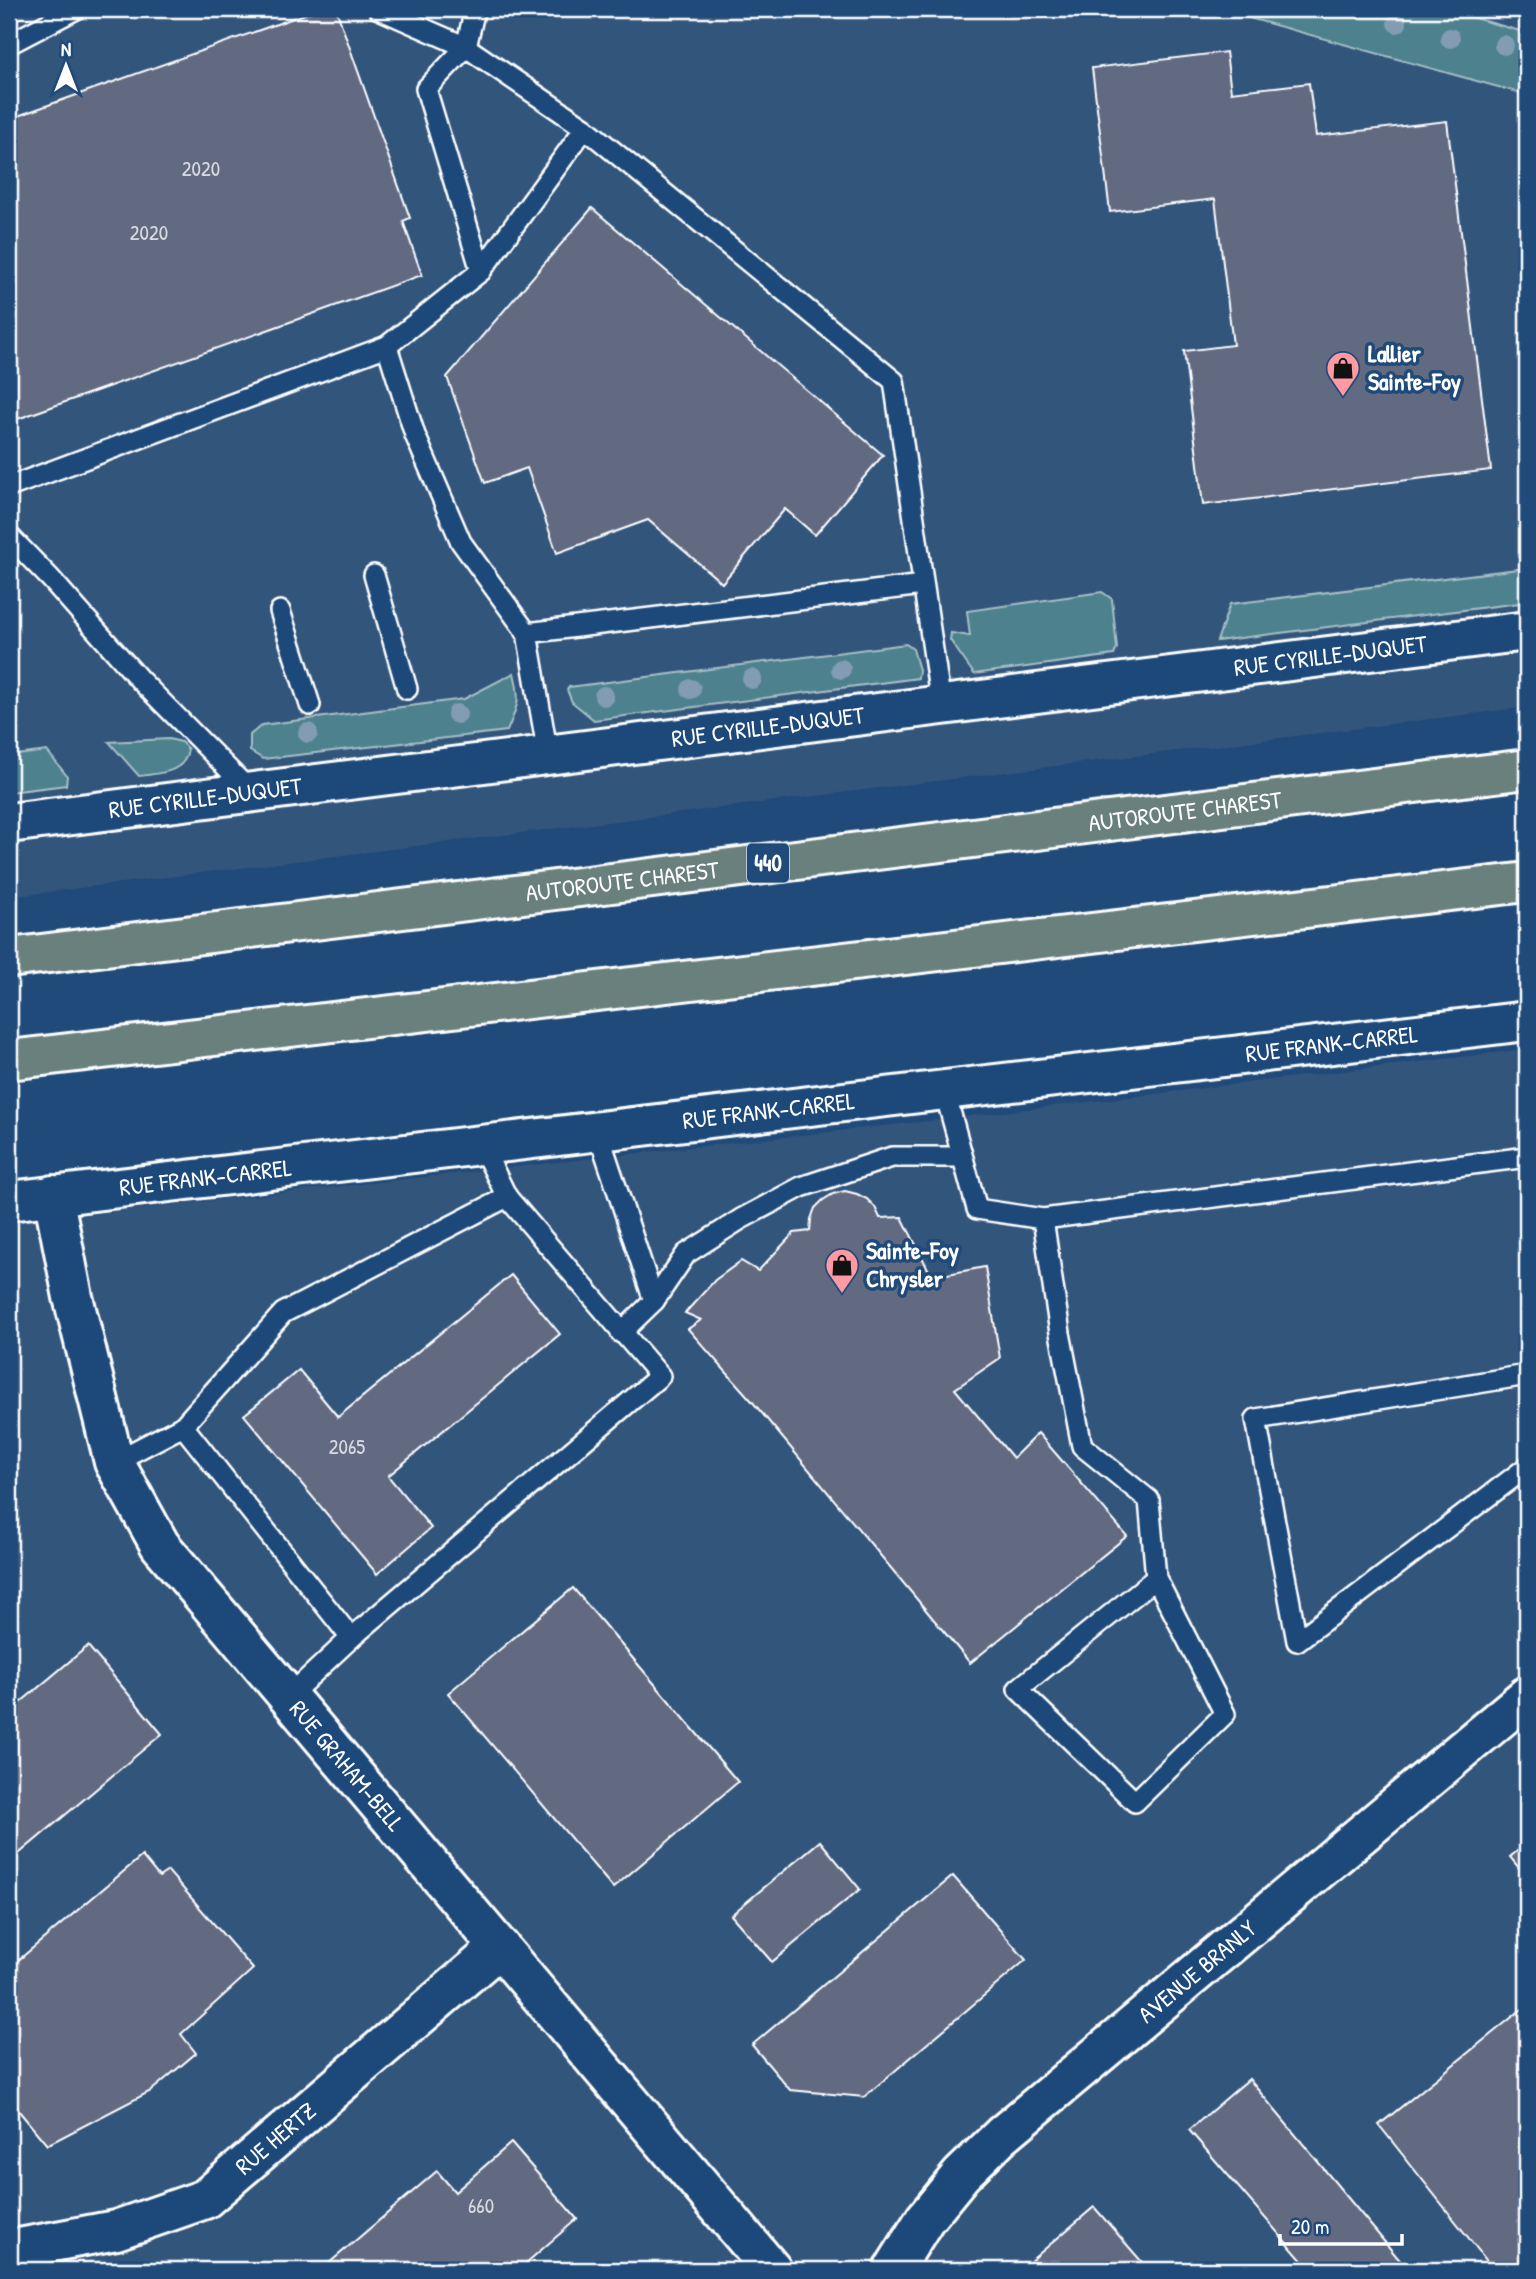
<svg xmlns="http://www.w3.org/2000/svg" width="1536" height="2279" viewBox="0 0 1536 2279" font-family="'Patrick Hand',sans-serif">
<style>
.built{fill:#33547c}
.green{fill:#4e818e;stroke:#a6c0c6;stroke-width:2}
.building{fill:#626b82;stroke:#fff;stroke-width:2}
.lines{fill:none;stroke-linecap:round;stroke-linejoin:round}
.lane-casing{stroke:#fff;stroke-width:24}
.street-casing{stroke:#fff;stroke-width:44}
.secondary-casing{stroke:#fff;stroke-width:44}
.highway-casing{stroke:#fff;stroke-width:44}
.lane{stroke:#1f4a7a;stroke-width:19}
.street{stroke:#1f4a7a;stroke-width:38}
.secondary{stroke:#1f4a7a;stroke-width:38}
.highway{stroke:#6a807d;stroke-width:38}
.tree{fill:#829cb4}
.labels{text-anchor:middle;stroke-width:7;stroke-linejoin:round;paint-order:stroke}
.number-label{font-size:21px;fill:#d8dae0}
.shield{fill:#1f4a7a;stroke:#bcc9d7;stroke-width:2}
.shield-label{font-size:23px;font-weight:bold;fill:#fff}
.poi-label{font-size:24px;font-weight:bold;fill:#fff;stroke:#1f4a7a;text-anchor:start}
.street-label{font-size:24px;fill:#fff;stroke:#1f4a7a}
</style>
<rect width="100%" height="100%" fill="#1f4a7a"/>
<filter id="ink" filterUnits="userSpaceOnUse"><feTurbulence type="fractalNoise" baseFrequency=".0143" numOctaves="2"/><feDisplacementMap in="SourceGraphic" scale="14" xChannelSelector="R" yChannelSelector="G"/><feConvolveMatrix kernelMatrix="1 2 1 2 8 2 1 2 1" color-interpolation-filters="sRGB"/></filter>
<g filter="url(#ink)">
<g class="built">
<path d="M9 9H1527V707L9 897Z"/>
<path d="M1527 1049V2270H9V1223L928 1121Z"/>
</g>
<g class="green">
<path d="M1217 9H1443L1527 33V95Z"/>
<path d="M1527 568V602L1217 641 1230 604Z"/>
<path d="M1102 592 1112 599 1117 648 1114 655 974 674 950 640 951 633 970 636 967 611Z"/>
<path d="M906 644 913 649 919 670 918 678 594 720 572 702 567 690 569 687Z"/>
<path d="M514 673C521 701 518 705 507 731L263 759 250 751V735L262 725 464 699Z"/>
<path d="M169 739 181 742 188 749C185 774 159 773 139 776L109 742Z"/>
<path d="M47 751 67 776 66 785 9 792V756Z"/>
</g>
<g class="building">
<path d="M319 9H336L410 218 403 221 422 275 9 422V119Z"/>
<path d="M1226 52 1231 92 1309 83 1316 136 1447 121 1491 470 1203 505 1184 351 1233 345 1215 199 1110 212 1092 68Z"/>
<path d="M592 208 883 455 815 535 785 509 722 583 648 520 557 553 527 468 485 483 447 377Z"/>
<path d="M845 1191 857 1194 867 1199 875 1207 880 1218 902 1217 932 1277 985 1267 1000 1358 955 1389 1013 1458 1038 1433 1127 1536 970 1663 751 1400 688 1329 701 1320 685 1313 715 1280 741 1261 758 1271 794 1233 810 1231 811 1219 815 1208 823 1200 833 1194Z"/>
<path d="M511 1275 560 1334 388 1476 431 1528 377 1574 244 1415 299 1370 338 1417Z"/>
<path d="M573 1588 738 1782 613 1888 448 1693Z"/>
<path d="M88 1646 162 1734 9 1862V1712Z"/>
<path d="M820 1841 860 1889 772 1962 731 1915Z"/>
<path d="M1527 1843V1878L1510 1857Z"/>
<path d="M142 1856 159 1877 168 1871 253 1969 181 2034 196 2053 151 2091 47 2145 18 2110 9 2086V1968Z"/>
<path d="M953 1876 1026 1960 864 2097 790 2090 752 2045Z"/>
<path d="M1527 2005V2254L1507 2270H1494L1379 2125Z"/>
<path d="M1249 2079 1408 2270H1310L1189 2130Z"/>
<path d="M511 2143 577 2219 518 2270H321L437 2171 455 2192Z"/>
<path d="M1094 2207 1149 2270H1020Z"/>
</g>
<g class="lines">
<defs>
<g id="lane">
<path d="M379 9 466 47 585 128 894 381 941 705"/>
<path d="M9 44 76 9"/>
<path d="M481 271 585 128"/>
<path d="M387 346 415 435 461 542 527 633"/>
<path d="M9 487 387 346 481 271 426 89 466 47 475 9"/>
<path d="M9 536 50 578 140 680 251 792"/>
<path d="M374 575 407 689"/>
<path d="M280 611 310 705"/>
<path d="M548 755 527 633 923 585"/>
<path d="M944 1089 977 1209 1043 1219 1527 1157"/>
<path d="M598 1132 654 1301 621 1333"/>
<path d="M1043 1219 1060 1333 1082 1446 1149 1500 1156 1578 1225 1714 1135 1802 1018 1689 1156 1578"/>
<path d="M654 1301 686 1254 741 1219 801 1187 892 1157H962"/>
<path d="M1527 1375 1256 1419 1297 1641 1527 1467"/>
<path d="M183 1426 351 1638 660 1376 507 1197"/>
<path d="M114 1462 183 1426 283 1313 507 1197 481 1144"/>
<path d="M288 1697 351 1638"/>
</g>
<g id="street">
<path id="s1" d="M53 1195 73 1297 114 1462 160 1545 772 2270"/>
<path id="s2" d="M9 2250 116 2230 205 2199 500 1947"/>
</g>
<g id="secondary">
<path id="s3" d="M9 823 1527 631"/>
<path id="s4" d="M9 1201 1527 1021"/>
<path id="s5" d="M893 2270 925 2219 961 2175 1002 2135 1527 1696"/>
</g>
<g id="highway">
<path id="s6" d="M9 958 1527 769"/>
<path d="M9 1060 1527 882"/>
</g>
</defs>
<use href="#lane" class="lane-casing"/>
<use href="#street" class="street-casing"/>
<use href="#secondary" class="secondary-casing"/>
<use href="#highway" class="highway-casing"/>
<use href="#lane" class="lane"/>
<use href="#street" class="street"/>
<use href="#secondary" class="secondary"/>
<use href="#highway" class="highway"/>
</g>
<g class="tree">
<circle cx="1397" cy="23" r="10"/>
<circle cx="1450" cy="38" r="10"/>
<circle cx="1504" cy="45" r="10"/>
<circle cx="841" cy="669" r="10"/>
<circle cx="752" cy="679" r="10"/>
<circle cx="691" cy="689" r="10"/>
<circle cx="604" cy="696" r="10"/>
<circle cx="457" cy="714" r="10"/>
<circle cx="308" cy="733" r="10"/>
</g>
</g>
<defs>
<symbol id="shop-pin" viewBox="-11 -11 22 30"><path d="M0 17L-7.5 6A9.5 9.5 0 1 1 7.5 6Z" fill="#ff9aa2" stroke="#1f4a7a"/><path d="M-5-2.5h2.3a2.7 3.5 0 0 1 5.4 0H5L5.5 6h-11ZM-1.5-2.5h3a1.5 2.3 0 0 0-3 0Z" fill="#111"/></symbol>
</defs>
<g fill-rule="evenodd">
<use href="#shop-pin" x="1324" y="349" width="38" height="52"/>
<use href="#shop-pin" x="823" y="1246" width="38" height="52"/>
</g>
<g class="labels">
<g class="number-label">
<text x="201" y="176">2020</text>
<text x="149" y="240">2020</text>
<text x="347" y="1454">2065</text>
<text x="481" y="2213">660</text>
</g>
<rect class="shield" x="747" y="843.5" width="42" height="39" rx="5"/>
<g class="shield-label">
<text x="768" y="871">440</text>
</g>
<g class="poi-label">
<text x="1368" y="362">Lallier<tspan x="1368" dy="28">Sainte-Foy</tspan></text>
<text x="866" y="1259">Sainte-Foy<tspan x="866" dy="28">Chrysler</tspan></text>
</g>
<g class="street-label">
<text dy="8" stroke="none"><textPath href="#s3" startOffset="1332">RUE CYRILLE-DUQUET</textPath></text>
<text dy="8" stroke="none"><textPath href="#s3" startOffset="765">RUE CYRILLE-DUQUET</textPath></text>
<text dy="8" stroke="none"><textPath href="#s3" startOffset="198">RUE CYRILLE-DUQUET</textPath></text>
<text dy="8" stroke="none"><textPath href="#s6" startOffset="1185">AUTOROUTE CHAREST</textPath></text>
<text dy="8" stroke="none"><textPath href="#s6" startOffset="618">AUTOROUTE CHAREST</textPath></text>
<text dy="8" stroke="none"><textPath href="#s4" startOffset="1332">RUE FRANK-CARREL</textPath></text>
<text dy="8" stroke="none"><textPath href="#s4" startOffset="765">RUE FRANK-CARREL</textPath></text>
<text dy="8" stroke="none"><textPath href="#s4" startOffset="198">RUE FRANK-CARREL</textPath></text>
<text dy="8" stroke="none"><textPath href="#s1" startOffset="658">RUE GRAHAM-BELL</textPath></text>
<text dy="8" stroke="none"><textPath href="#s5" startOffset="429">AVENUE BRANLY</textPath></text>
<text dy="8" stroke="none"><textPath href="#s2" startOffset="296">RUE HERTZ</textPath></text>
</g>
</g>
<rect width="1536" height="2279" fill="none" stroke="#1f4a7a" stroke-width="35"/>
<rect x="18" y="18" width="1501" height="2244" fill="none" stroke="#fff" stroke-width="2.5" filter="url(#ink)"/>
<g transform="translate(66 66)" stroke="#1f4a7a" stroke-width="5" paint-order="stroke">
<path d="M0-5L12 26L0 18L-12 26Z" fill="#ffffff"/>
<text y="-10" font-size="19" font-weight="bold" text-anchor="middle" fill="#ffffff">N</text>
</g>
<path d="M1280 2234v10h122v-10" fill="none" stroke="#ffffff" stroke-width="3.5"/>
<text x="1291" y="2234" font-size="21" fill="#ffffff" stroke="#1f4a7a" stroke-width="5" paint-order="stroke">20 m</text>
</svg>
